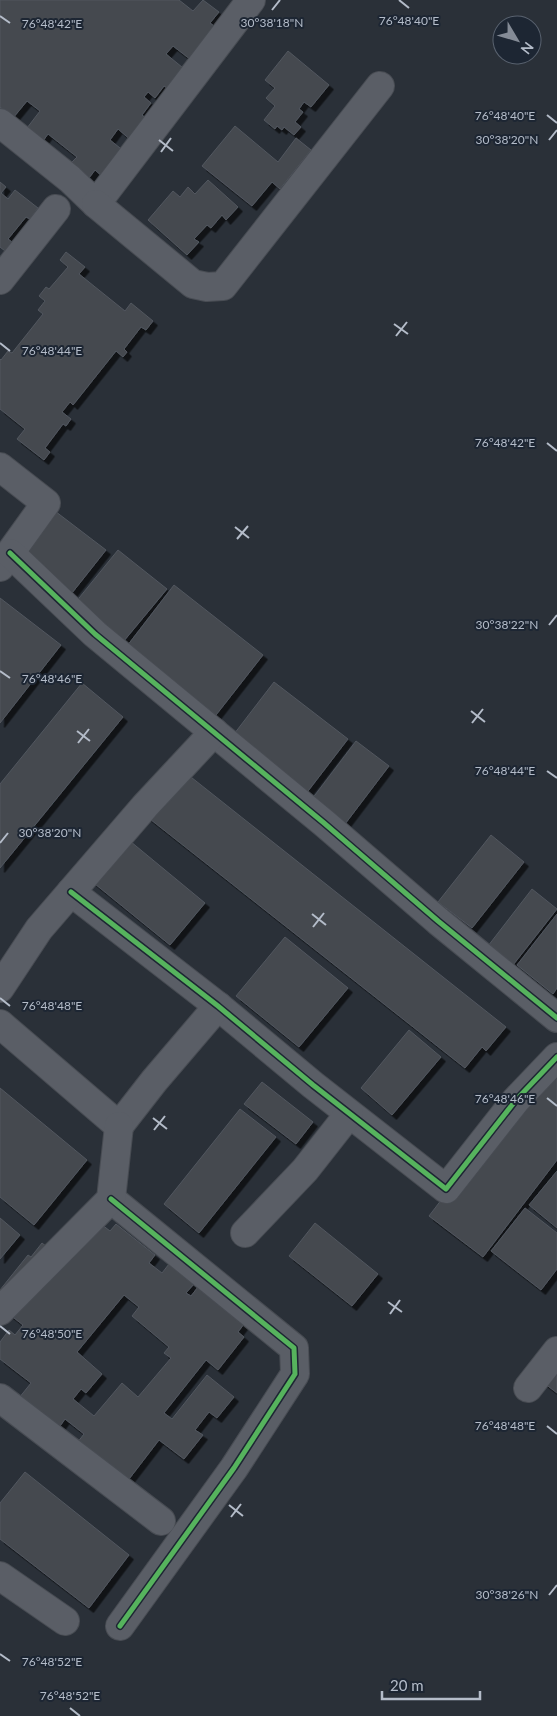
<svg xmlns="http://www.w3.org/2000/svg" width="557" height="1716" viewBox="0 0 557 1716" font-family="Lato,sans-serif">
<style>
.building{fill:#444950;stroke:#52575f;fill-rule:evenodd;filter:url(#shadow)}
.lines{fill:none;stroke-linecap:round;stroke-linejoin:round}
.minor-casing{stroke:#484c53;stroke-width:30}
.minor{stroke:#5a5e66;stroke-width:28}
.cycleway-casing{stroke:#1d2633;stroke-width:8}
.cycleway{stroke:#56b35d;stroke-width:5}
.ticks{fill:none;stroke:#b4bcc9;stroke-width:2}
.ticks-label{font-size:12px;text-anchor:middle;fill:#b4bcc9;stroke:#1d2633;stroke-width:4;stroke-linejoin:round;paint-order:stroke}
</style>
<defs>
<filter id="shadow"><feDropShadow dx="4.5" dy="4.5" stdDeviation="0" flood-color="#0009"/></filter>
</defs>
<rect width="100%" height="100%" fill="#2a3038"/>
<g class="building">
<path d="M0 0H179L193 11 203 0 219 12 210 23 221 31 195 63 173 46 166 54 188 72 173 92 164 86 155 98 148 92 144 97 151 103 142 115 149 121 133 142 118 129 110 140 125 152 104 178 95 170 89 178 71 163 77 157 48 134 43 141 27 128 40 111 27 101 13 118 0 107Z"/>
<path d="M288 51 329 85 311 107 304 102 299 109 303 112 295 122 301 127 294 135 284 127 282 130 277 126 275 129 264 120 275 106 266 98 275 88 265 80Z"/>
<path d="M235 126 278 162 296 138 311 150 280 189 272 182 252 206 202 166Z"/>
<path d="M208 180 238 207 226 220 222 215 211 228 207 225 194 239 199 242 187 255 148 220 173 191 180 197 188 187 195 194Z"/>
<path d="M0 182 6 187 1 193 8 199 15 190 38 208 30 219 26 217 8 239 12 242 5 251 0 247Z"/>
<path d="M66 252 85 267 79 274 125 311 131 303 153 321 146 330 141 327 124 349 127 352 123 357 116 351 73 405 70 402 62 412 71 419 66 426 63 424 45 448 50 452 44 460 17 439 25 429 0 409V359L1 360 8 351 12 353 43 314 38 310 45 301 39 296 46 287 49 289 68 267 60 260Z"/>
<path d="M47 505 106 550 68 598 10 553Z"/>
<path d="M118 550 167 589 123 642 75 603Z"/>
<path d="M174 585 263 655 216 715 127 646Z"/>
<path d="M0 598 61 645 0 723Z"/>
<path d="M274 682 348 739 305 795 231 738Z"/>
<path d="M82 683 123 717 0 868V784Z"/>
<path d="M356 741 389 766 345 824 312 799Z"/>
<path d="M172 762 506 1027 486 1051 482 1047 465 1068 136 808Z"/>
<path d="M119 832 205 903 170 945 84 875Z"/>
<path d="M491 835 524 862 472 928 438 902Z"/>
<path d="M532 889 557 909 513 965 488 946Z"/>
<path d="M557 914V988L553 994 517 965Z"/>
<path d="M285 937 348 988 299 1047 236 996Z"/>
<path d="M409 1030 441 1057 392 1115 361 1088Z"/>
<path d="M551 1056 557 1060V1160L483 1257 429 1216Z"/>
<path d="M262 1082 313 1122 296 1144 244 1104Z"/>
<path d="M0 1088 87 1160 34 1225 0 1197Z"/>
<path d="M240 1109 276 1137 199 1233 164 1204Z"/>
<path d="M557 1171V1228L529 1205Z"/>
<path d="M525 1208 557 1233V1269L541 1290 491 1251Z"/>
<path d="M0 1218 20 1235 0 1259Z"/>
<path d="M97 1221 110 1231 116 1224 155 1255 149 1263 162 1273 169 1264 194 1284 186 1293 191 1296 198 1287 244 1324 238 1332 244 1337 218 1370 206 1360 164 1413 172 1419 207 1375 234 1397 217 1418 209 1412 195 1430 203 1435 184 1459 159 1440 126 1483 77 1443 84 1434 65 1419 58 1429 19 1398 31 1383 0 1359V1342L9 1330 15 1335 23 1325 0 1307V1290L28 1255 31 1257 42 1243 65 1261ZM124 1295 139 1307 132 1316 169 1347 164 1353 171 1358 138 1397 122 1383 94 1416 73 1399 81 1389 86 1393 102 1374 77 1352Z"/>
<path d="M315 1223 378 1274 352 1306 289 1256Z"/>
<path d="M557 1358V1393L540 1380Z"/>
<path d="M25 1472 129 1555 89 1608 0 1539V1503Z"/>
</g>
<g class="lines">
<defs>
<g id="minor">
<path d="M0 123 70 179 96 204 251 0"/>
<path d="M96 204 193 284 207 287 223 286 380 86"/>
<path d="M0 280 56 209"/>
<path d="M0 467 46 503 0 567"/>
<path d="M10 553 95 634 324 823 438 921 557 1018"/>
<path d="M71 892 218 1006 313 1085 446 1189 516 1100 557 1057"/>
<path d="M0 988 39 929 145 806 214 732"/>
<path d="M0 1024 119 1126 154 1081 218 1006"/>
<path d="M111 1199 294 1348 295 1374 234 1468 120 1626"/>
<path d="M245 1233 305 1170 349 1114"/>
<path d="M0 1311 111 1199 119 1126"/>
<path d="M528 1388 557 1351"/>
<path d="M0 1398 161 1521"/>
<path d="M0 1576 65 1621"/>
</g>
</defs>
<use href="#minor" class="minor-casing"/>
<use href="#minor" class="minor"/>
<defs>
<g id="cycleway">
<path d="M10 553 95 634 324 823 438 921 557 1018"/>
<path d="M71 892 218 1006 313 1085 446 1189 516 1100 557 1057"/>
<path d="M111 1199 294 1348 295 1374 234 1468 120 1626"/>
</g>
</defs>
<use href="#cycleway" class="cycleway-casing"/>
<use href="#cycleway" class="cycleway"/>
</g>
<path class="ticks" d="M399 0 409 8M272 10 280 0M0 16 10 23M547 115 557 123M159 140 173 151M549 140 557 130M161 152 171 138M394 324 408 334M396 336 407 322M0 343 10 351M547 443 557 451M235 527 249 538M237 539 248 526M549 625 557 615M0 671 10 678M471 711 485 722M472 723 483 709M77 731 90 741M78 743 89 729M547 771 557 778M0 843 8 833M312 914 326 925M313 927 324 913M0 998 10 1006M547 1098 557 1106M153 1118 167 1129M154 1130 165 1116M388 1302 402 1312M390 1314 400 1300M0 1326 10 1334M547 1426 557 1434M229 1505 243 1516M231 1517 241 1504M549 1595 557 1585M0 1654 10 1661M70 1708 80 1716"/>
<g class="ticks-label">
<text x="409" y="25">76°48'40"E</text>
<text x="272" y="27">30°38'18"N</text>
<text x="52" y="28">76°48'42"E</text>
<text x="505" y="120">76°48'40"E</text>
<text x="507" y="144">30°38'20"N</text>
<text x="52" y="355">76°48'44"E</text>
<text x="505" y="447">76°48'42"E</text>
<text x="507" y="629">30°38'22"N</text>
<text x="52" y="683">76°48'46"E</text>
<text x="505" y="775">76°48'44"E</text>
<text x="50" y="837">30°38'20"N</text>
<text x="52" y="1010">76°48'48"E</text>
<text x="505" y="1103">76°48'46"E</text>
<text x="52" y="1338">76°48'50"E</text>
<text x="505" y="1430">76°48'48"E</text>
<text x="507" y="1599">30°38'26"N</text>
<text x="52" y="1666">76°48'52"E</text>
<text x="70" y="1700">76°48'52"E</text>
</g>
<g transform="translate(517 40) rotate(128)"><circle r="24" fill="#1d2633" stroke="#59626f"/>
<path d="M0-4L9 19L0 12L-9 19Z" fill="#848b96"/>
<text y="-8" font-size="14" font-weight="bold" text-anchor="middle" fill="#b4bcc9">N</text>
</g>
<path d="M382 1691v8h98v-8" fill="none" stroke="#b4bcc9" stroke-width="2.5"/>
<text x="390" y="1691" font-size="15" fill="#b4bcc9" stroke="#1d2633" stroke-width="4" paint-order="stroke">20 m</text>
</svg>
